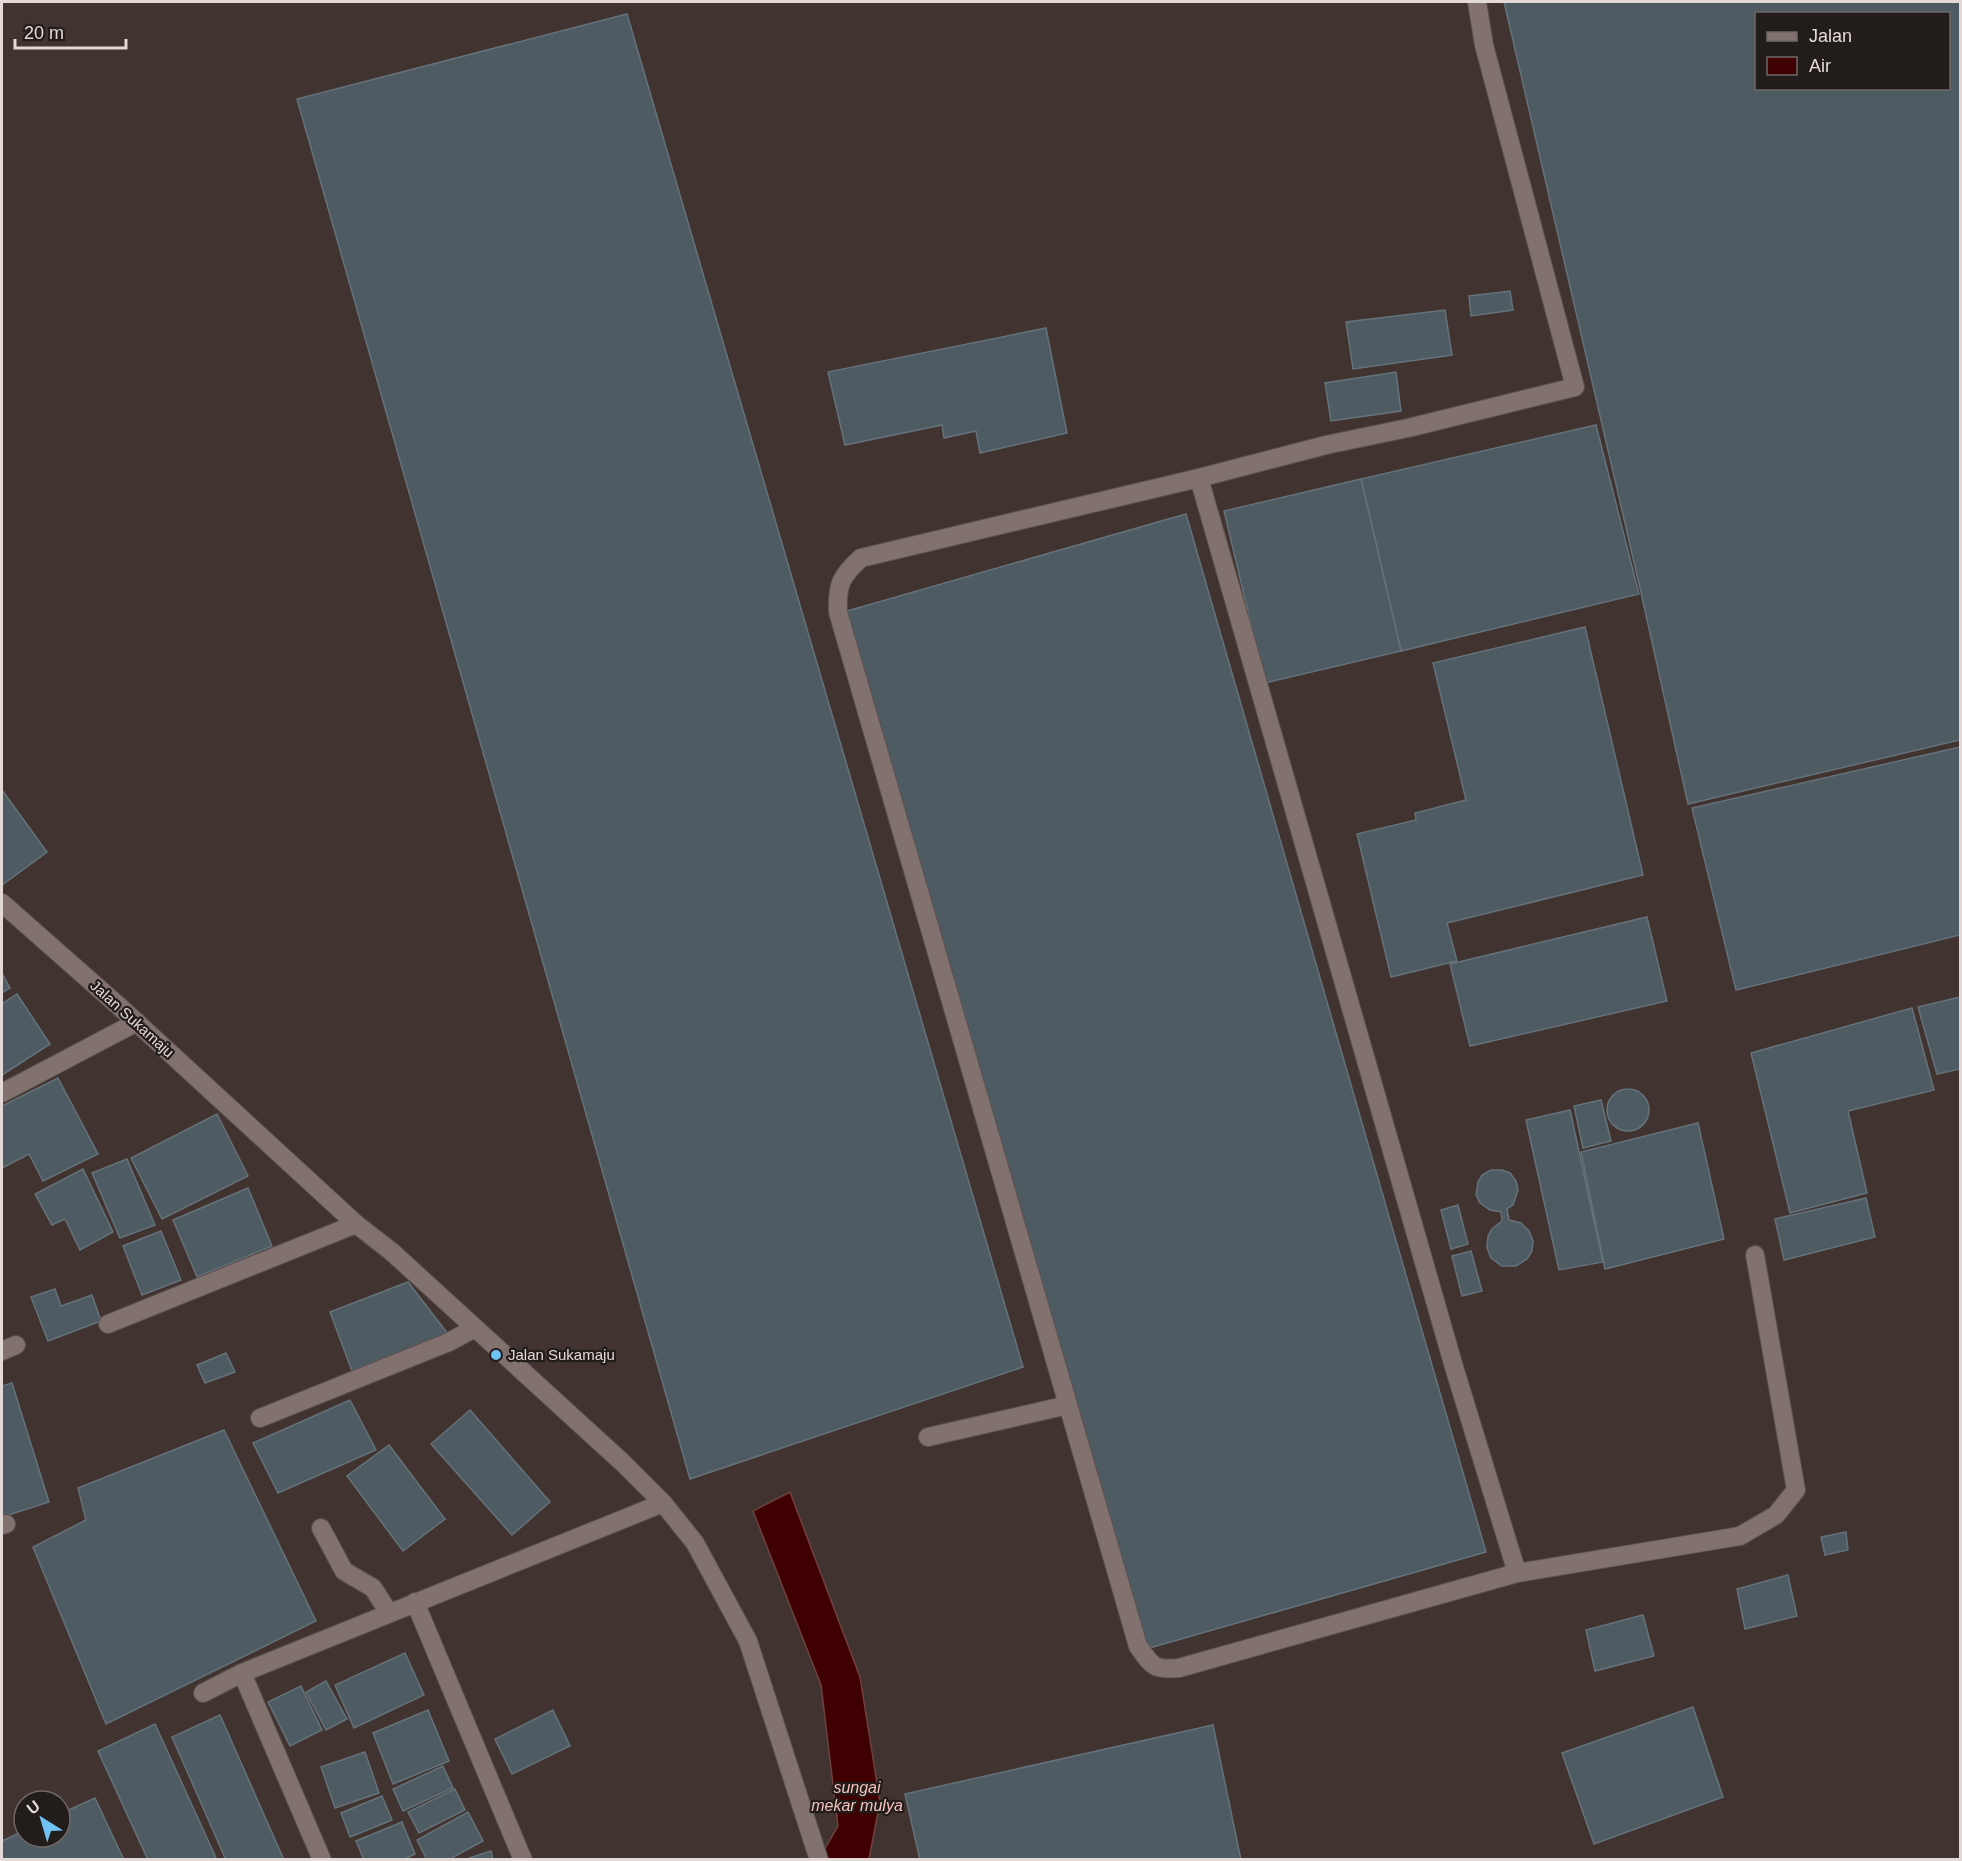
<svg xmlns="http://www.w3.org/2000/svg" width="1962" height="1861" viewBox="0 0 1962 1861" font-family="Helvetica,sans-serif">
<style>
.water{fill:#3e0000;stroke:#704141;stroke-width:1.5}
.building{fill:#4f5b63;stroke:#65727a;stroke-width:1.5;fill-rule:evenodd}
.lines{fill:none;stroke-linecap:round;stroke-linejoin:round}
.minor-casing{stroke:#5c504e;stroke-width:20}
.minor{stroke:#81726f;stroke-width:18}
.poi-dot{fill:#70c1f4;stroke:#221c1b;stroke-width:2}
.labels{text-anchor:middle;stroke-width:4.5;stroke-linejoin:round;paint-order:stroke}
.street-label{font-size:15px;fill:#e3dad8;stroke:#221c1b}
.poi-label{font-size:15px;fill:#e3dad8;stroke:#221c1b;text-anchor:start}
.water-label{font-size:16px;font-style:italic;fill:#f5c3ba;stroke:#221c1b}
</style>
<rect width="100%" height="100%" fill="#403330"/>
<path class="water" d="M790 1492 860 1677 880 1802 869 1859H819L838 1826 821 1685 753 1511Z"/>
<g class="building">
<path d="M1504 2H1960V740L1688 804 1640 588ZM1756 14H1948V88H1756Z"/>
<path d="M627 14 1023 1367 690 1479 297 99Z"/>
<path d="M1510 291 1513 310 1471 316 1469 296Z"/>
<path d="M1445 310 1452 355 1353 369 1346 322Z"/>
<path d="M1046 328 1067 433 980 453 976 431 944 438 942 425 845 445 828 372Z"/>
<path d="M1396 372 1401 411 1331 421 1325 383Z"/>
<path d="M1596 425 1639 594 1401 651 1361 479Z"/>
<path d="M1361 479 1401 651 1265 683 1224 511Z"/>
<path d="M1186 514 1486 1552 1146 1649 953 985 847 611Z"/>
<path d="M1585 627 1643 875 1447 923 1457 961 1391 977 1357 834 1416 820 1415 813 1466 800 1433 663Z"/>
<path d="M1960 747V935L1736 990 1692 808Z"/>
<path d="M2 790 47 852 2 885Z"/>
<path d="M1647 917 1667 1001 1470 1046 1450 964Z"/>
<path d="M2 973 10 988 2 993Z"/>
<path d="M17 994 50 1044 2 1075V1004Z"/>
<path d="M1960 997V1069L1937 1074 1918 1007Z"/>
<path d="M1912 1008 1934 1090 1848 1111 1867 1193 1790 1213 1751 1053Z"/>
<path d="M58 1078 98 1154 43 1181 29 1154 2 1168V1106Z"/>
<circle cx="1628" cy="1110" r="21"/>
<path d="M1601 1100 1611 1141 1583 1148 1574 1106Z"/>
<path d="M1570 1110 1603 1262 1559 1270 1526 1120Z"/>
<path d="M217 1114 248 1176 162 1219 131 1158Z"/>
<path d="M1698 1123 1724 1239 1605 1269 1581 1152Z"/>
<path d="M127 1159 155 1225 120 1238 92 1173Z"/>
<path d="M83 1169 113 1232 80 1250 65 1219 52 1225 35 1194Z"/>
<path d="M1491 1170H1502L1510 1173 1516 1181 1518 1190 1513 1205 1507 1209 1509 1220 1521 1223 1529 1231 1533 1241 1532 1251 1527 1259 1516 1266H1502L1491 1258 1487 1248 1488 1236 1492 1229 1502 1221 1501 1212 1490 1210 1480 1203 1476 1195 1478 1182 1482 1175Z"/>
<path d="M248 1188 272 1246 197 1277 173 1220Z"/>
<path d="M1866 1198 1875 1237 1784 1260 1775 1219Z"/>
<path d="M1458 1205 1468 1244 1451 1249 1441 1210Z"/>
<path d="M161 1231 181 1280 142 1295 123 1246Z"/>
<path d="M1471 1251 1482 1291 1462 1296 1452 1256Z"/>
<path d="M408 1282 448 1334 352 1371 330 1312Z"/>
<path d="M55 1289 61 1306 92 1295 101 1321 48 1341 31 1297Z"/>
<path d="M226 1353 235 1372 205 1383 197 1365Z"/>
<path d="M12 1383 49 1502 2 1517V1386Z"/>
<path d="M350 1400 376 1450 278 1493 253 1443Z"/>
<path d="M470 1410 550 1502 512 1535 431 1444Z"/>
<path d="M224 1430 316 1621 106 1724 33 1547 86 1520 78 1488Z"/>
<path d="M389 1445 445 1519 403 1551 347 1476Z"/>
<path d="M1846 1532 1848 1550 1825 1555 1821 1537Z"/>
<path d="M1788 1575 1797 1616 1745 1629 1737 1589Z"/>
<path d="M1643 1615 1654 1656 1595 1671 1586 1630Z"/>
<path d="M405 1653 424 1695 354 1728 335 1685Z"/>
<path d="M326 1681 347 1719 326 1730 306 1692Z"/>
<path d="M301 1686 322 1730 290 1746 268 1702Z"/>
<path d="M1693 1707 1723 1797 1594 1844 1562 1753Z"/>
<path d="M428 1710 449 1761 393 1784 373 1733Z"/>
<path d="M553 1710 570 1746 512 1774 495 1739Z"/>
<path d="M220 1715 284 1860H226L172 1737Z"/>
<path d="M155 1724 217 1860H148L98 1751Z"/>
<path d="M1213 1725 1241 1860H920L905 1794Z"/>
<path d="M365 1752 379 1793 335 1808 321 1767Z"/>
<path d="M443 1766 453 1788 403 1811 393 1789Z"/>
<path d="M455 1789 465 1810 419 1833 408 1812Z"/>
<path d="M382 1796 392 1820 350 1837 341 1813Z"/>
<path d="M95 1798 124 1860H2V1841L24 1831V1837H60V1814Z"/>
<path d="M468 1812 483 1841 448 1860H427L417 1840Z"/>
<path d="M402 1822 415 1854 402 1860H364L356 1841Z"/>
<path d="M491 1851 493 1860H463Z"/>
</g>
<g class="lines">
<defs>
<g id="minor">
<path d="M1477 2 1484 45 1575 387 1408 428 1326 445 1199 478 861 558C840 577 837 585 838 612L1138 1646C1152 1666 1153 1670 1179 1668L1517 1573 1740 1536 1776 1515 1796 1490 1755 1255"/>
<path d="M1199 478 1454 1367 1517 1573"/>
<path d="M2 903 121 1008 356 1224 392 1252 623 1463 663 1503 695 1543 748 1641 819 1860"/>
<path d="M2 1093 137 1022"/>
<path d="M108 1324 356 1224"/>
<path d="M2 1351 16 1345"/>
<path d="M260 1418 449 1342 475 1328"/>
<path d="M928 1437 1068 1405"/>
<path d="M2 1525 6 1524"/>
<path d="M321 1528 344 1571 373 1588 389 1613"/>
<path d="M415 1602 523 1860"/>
<path d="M242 1673 322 1860"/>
<path d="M203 1693 242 1673 663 1503"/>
</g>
</defs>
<use href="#minor" class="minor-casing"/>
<use href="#minor" class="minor"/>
</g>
<circle class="poi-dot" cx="496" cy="1355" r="6"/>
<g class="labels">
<g class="street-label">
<text transform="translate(132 1019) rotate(42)" y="5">Jalan Sukamaju</text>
</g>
<g class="poi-label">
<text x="508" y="1360">Jalan Sukamaju</text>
</g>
<g class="water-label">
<text x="857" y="1793">sungai<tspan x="857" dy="18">mekar mulya</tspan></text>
</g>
</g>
<rect width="1962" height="1861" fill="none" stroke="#e3dad8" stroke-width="6"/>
<rect x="1755" y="12" width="195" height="78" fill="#221c1b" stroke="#6f6867" stroke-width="1.5"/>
<rect x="1767" y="32" width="30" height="9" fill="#81726f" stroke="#6f6867" stroke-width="1.5"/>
<text x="1809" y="42" font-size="18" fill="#e3dad8">Jalan</text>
<rect x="1767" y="57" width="30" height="18" fill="#3e0000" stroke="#6f6867" stroke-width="1.5"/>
<text x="1809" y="72" font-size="18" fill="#e3dad8">Air</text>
<g transform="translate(42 1819) rotate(323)"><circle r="28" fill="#221c1b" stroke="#6f6867" stroke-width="1.5"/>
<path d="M0-4.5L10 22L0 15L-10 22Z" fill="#70c1f4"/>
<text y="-9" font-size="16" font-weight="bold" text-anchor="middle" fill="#e3dad8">U</text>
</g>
<path d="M15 39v9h111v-9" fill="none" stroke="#e3dad8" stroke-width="3"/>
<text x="24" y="39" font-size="18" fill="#e3dad8" stroke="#221c1b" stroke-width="4.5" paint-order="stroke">20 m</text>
</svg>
